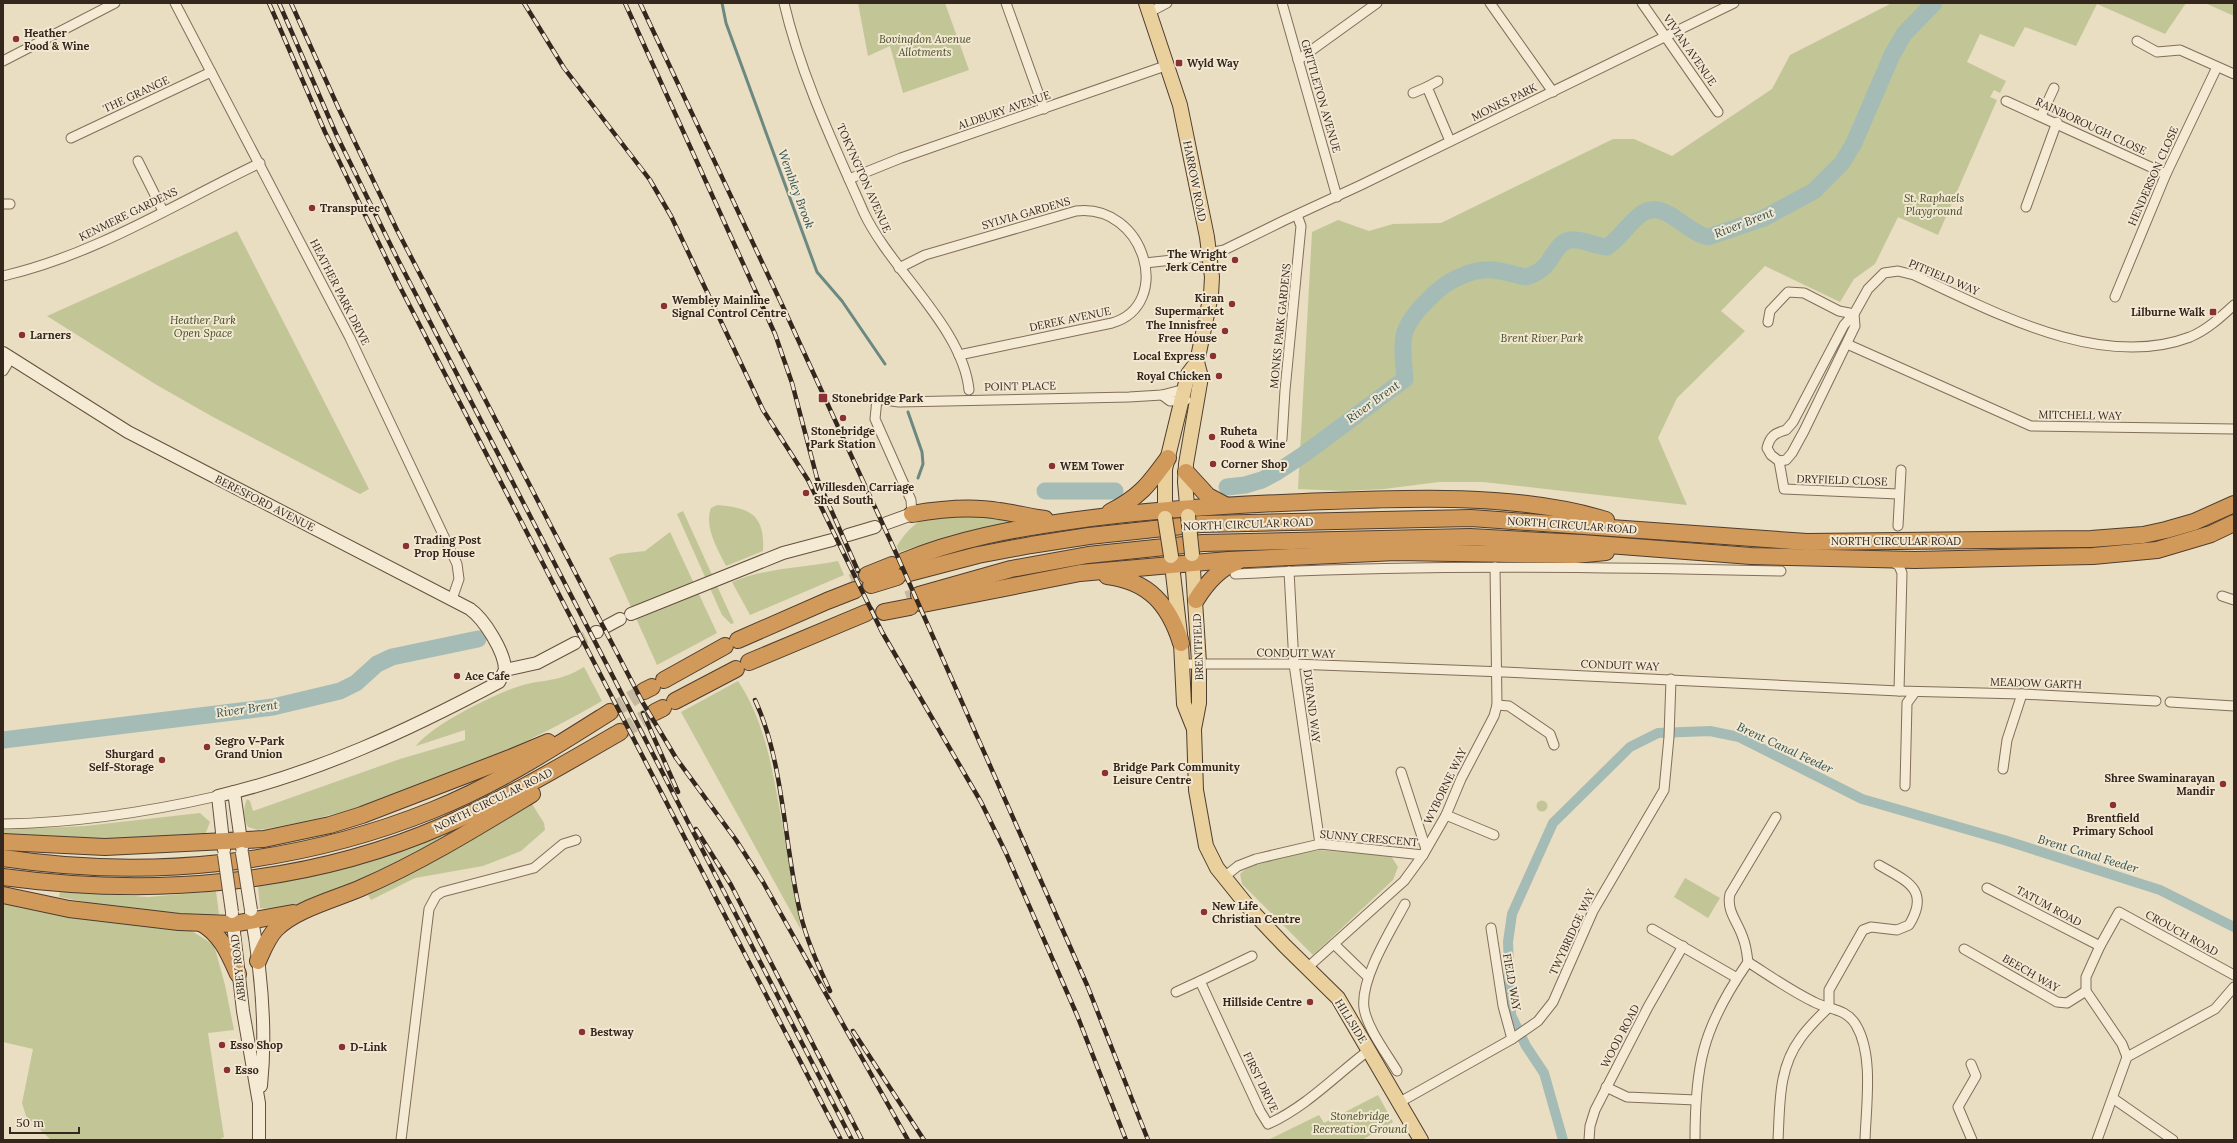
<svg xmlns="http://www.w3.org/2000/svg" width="2237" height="1143" viewBox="0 0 2237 1143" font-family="Lora,serif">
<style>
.green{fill:#c2c697}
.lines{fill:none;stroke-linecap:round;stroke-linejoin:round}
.stream{stroke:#6c8981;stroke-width:3}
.canal{stroke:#a4bcb5;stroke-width:10}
.river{stroke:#a4bcb5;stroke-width:17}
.secondary-tunnel{stroke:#c5b9a1;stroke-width:12;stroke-dasharray:12 6;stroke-linecap:butt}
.highway-tunnel{stroke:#c5b9a1;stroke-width:16;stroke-dasharray:16 8;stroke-linecap:butt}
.street-casing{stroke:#816e5b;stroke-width:11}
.secondary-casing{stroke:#63503e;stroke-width:14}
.primary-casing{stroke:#4f3d2f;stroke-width:16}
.highway-casing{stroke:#4f3d2f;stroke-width:18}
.street{stroke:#f5ead4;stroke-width:9}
.secondary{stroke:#f5ead4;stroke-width:12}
.primary{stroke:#ead09d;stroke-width:14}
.highway{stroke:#d29a5a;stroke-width:16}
.rail-casing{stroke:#33271e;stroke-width:4.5}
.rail{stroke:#f2e7d1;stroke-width:3;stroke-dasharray:9;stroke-linecap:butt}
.secondary-bridge-casing{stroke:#63503e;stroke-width:14;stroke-linecap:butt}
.primary-bridge-casing{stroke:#4f3d2f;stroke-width:16;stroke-linecap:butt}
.secondary-bridge{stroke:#f5ead4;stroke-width:12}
.primary-bridge{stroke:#ead09d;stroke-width:14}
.poi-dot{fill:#8b3134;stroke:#f2e7d1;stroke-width:1.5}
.labels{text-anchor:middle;stroke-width:4;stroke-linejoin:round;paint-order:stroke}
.poi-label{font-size:11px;font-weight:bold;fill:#33271e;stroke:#f2e7d1;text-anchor:start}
.park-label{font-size:11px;font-style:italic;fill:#444d26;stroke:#f2e7d1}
.street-label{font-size:11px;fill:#33271e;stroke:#f2e7d1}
.water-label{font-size:12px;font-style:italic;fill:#2e514e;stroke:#f2e7d1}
</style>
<rect width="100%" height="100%" fill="#e9ddc2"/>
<g class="green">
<path d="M858 3H945L969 70 903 93 890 46 868 56Z"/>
<path d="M1892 3H2186L2165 34 2097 4 2076 46 2025 27 2014 47 1980 34 1967 62 2006 81 2000 93 1994 90 1990 97 1997 100 1938 235 1898 217 1875 264 1854 279 1840 302 1765 266 1721 311 1745 331 1677 398 1658 438 1687 505 1483 482H1439L1384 489 1344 491 1298 489 1312 232 1338 220 1369 231 1393 224 1441 223 1613 139H1634L1672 156 1772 89 1790 55Z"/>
<path d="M2205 3H2234V16Z"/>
<path d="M237 231 369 489 360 494 213 417 155 384 47 316Z"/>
<path d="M717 505C750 508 765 514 763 551L726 566C717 548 704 527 711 508Z"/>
<path d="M936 510 1032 518 957 542 935 541 899 552 897 546C907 529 919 520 936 510Z"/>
<path d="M683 511 734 623 731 624 722 615 677 514Z"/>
<path d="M670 532 717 633 657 665 609 558 618 554 645 551Z"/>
<path d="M838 561 844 575 750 615 732 582C765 568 802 568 838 561Z"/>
<path d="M584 667 602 701C499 760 376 812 258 830L248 827C243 819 243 808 247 799L250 801 253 811 400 759 465 740V730L416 746C431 725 498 692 523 685 537 681 552 681 565 676 572 674 578 670 584 667Z"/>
<path d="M738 681C766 723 773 774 782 822 788 858 795 894 801 930L681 712Z"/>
<circle cx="1542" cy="806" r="5.5"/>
<path d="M532 804 544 823 545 830 521 851 501 859 483 866 415 878 371 900 368 895Z"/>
<path d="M200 813 210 822 205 835 84 842 3 836V830L85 826Z"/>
<path d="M441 836 443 840C401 860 304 915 260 908L258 886C321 876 381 859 441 836Z"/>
<path d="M1319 850 1391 856 1398 867 1393 880 1313 955 1242 884 1240 874C1254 859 1298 854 1319 850Z"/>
<path d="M1685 878 1720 898 1708 918 1674 897Z"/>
<path d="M60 891 148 897 216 891 219 914 205 917 101 905 59 897Z"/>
<path d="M3 895 179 923 214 945 225 985 234 1030 208 1033 224 1137 218 1140H51L26 1116 22 1103 33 1049 3 1042Z"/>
<path d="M1378 1095 1393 1122 1362 1140H1268L1319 1115 1324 1123Z"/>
</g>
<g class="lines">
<g class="stream">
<path d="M722 3 726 23 817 272 842 301 885 364"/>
<path d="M908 412 922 452 923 464 918 478"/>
</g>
<path class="canal" d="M1563 1140 1544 1073 1526 1046 1511 1015 1508 942 1512 914 1553 823 1630 747 1658 733 1710 731 1739 737 1862 799 2004 840 2160 890 2234 927"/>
<g class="river">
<path d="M1227 487 1245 485 1262 480 1277 472 1303 455 1405 379C1404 364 1401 350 1404 336 1407 317 1440 285 1457 278 1467 273 1481 269 1493 270 1504 271 1515 275 1526 277 1532 275 1540 272 1545 266 1554 257 1559 237 1576 240 1587 241 1596 246 1607 247 1620 238 1628 224 1641 214 1664 197 1687 234 1708 237L1764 218 1814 191 1842 163 1854 143 1892 55 1904 34 1934 3"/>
<path d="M1045 491H1115"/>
<path d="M3 740 273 707 340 691 356 683 377 664 392 657 478 639"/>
</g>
<path class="secondary-tunnel" d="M575 643 596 632"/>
<g class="highway-tunnel">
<path d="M852 582 867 575"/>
<path d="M907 599 919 595"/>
<path d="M610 712 644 691"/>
<path d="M620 732 655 712"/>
</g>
<defs>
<g id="street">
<path d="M175 3 350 338 457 564 459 579 452 599"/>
<path d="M784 3C801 76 834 145 864 213 891 270 963 328 969 390"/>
<path d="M1006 3 1044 109"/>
<path d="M1282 3 1337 197"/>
<path d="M1490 3 1553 92"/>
<path d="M1642 3 1718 112"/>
<path d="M1150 12 1167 3"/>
<path d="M2137 41 2157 52 2180 50 2234 74"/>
<path d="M1298 60 1377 3"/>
<path d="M3 61 115 3"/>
<path d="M1438 81 1427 87 1450 141"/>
<path d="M1413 93 1427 87"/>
<path d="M2006 101 2166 174"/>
<path d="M2041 116 2054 88"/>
<path d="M71 138 211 72"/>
<path d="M138 161 163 211"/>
<path d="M849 179 901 158 1168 65"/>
<path d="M3 204H10"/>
<path d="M2026 207 2057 122"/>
<path d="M1283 221 1361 185 1734 3"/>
<path d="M1209 253 1224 250 1281 222"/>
<path d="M1145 263 1209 256"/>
<path d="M899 268 925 255 1076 211C1145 203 1174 305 1112 323L959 355"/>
<path d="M3 276C95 255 176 203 260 163"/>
<path d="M2115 297 2166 174 2217 67"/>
<path d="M1854 314 1844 325 1793 422 1786 430C1775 433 1770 436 1767 448L1771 455 1779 461 1786 460 1792 453 1804 431 1855 326 1854 314 1868 289 1884 273 1898 271 1914 275C1994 312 2101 371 2190 337 2207 330 2221 317 2234 305"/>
<path d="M1768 322 1770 311 1788 292 1804 293 1839 311 1854 314"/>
<path d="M1847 344 2031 426 2234 429"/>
<path d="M3 371 11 358"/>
<path d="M1162 395 1170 401 1186 400"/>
<path d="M1282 439 1285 390 1301 226 1297 215"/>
<path d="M1779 461 1784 489 1898 494"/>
<path d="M912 514 911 500 875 419 877 399 899 402 1129 397 1162 395 1185 389"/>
<path d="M1898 526 1901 470"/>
<path d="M1890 560 1899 566 1902 573 1899 691"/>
<path d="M1289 571 1294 664 1320 844"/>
<path d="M1235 574C1417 564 1599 567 1781 571"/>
<path d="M2222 596 2234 600"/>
<path d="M1182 664H1294L1504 672 1899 691 2022 694 2156 701"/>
<path d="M2170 702 2234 706"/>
<path d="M1497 705 1509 706 1550 734 1554 745"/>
<path d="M2003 769 2007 740 2022 694"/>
<path d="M1401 772 1426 849"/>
<path d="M1905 786 1907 703 1915 692"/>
<path d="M1446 815 1494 835"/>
<path d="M3 824C75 823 148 812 218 796"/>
<path d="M1224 877 1238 866 1256 859 1320 844 1423 855"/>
<path d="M1987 888 2100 946"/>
<path d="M1491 928 1503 1006 1512 1039"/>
<path d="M1652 929 1737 978"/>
<path d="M1334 944 1368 977"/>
<path d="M1964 949 2057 1002 2067 1003 2086 991"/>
<path d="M1252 956 1200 981 1260 1111 1268 1124C1306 1107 1336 1075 1369 1050"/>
<path d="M1748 962C1770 976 1791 991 1814 1002 1829 1010 1846 1008 1856 1025 1874 1055 1866 1106 1865 1140"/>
<path d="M1748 962C1747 954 1746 945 1743 938 1738 922 1726 911 1730 894L1776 817"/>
<path d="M1307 968 1404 881 1423 855 1446 815 1461 779 1494 716 1497 705 1495 567"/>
<path d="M1176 992 1200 981"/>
<path d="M1829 1007V990L1863 930 1871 927 1897 930 1909 925C1931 889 1906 881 1879 865"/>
<path d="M2127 1057 2122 1044 2086 991V977L2100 946 2119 912 2234 975"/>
<path d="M2127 1057 2215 1009 2234 987"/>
<path d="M1971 1064 1976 1076 1958 1107 1972 1140"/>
<path d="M1397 1071C1387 1054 1367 1028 1364 1008 1360 979 1391 930 1405 904"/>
<path d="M1606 1087 1627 1097 1696 1100"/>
<path d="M2114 1099 2173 1140"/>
<path d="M1400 1102 1512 1039 1538 1021 1553 1002 1593 911 1664 790 1669 737 1671 679"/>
<path d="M401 1140 429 909 436 896 442 892 534 868 563 844 576 840"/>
<path d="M1589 1140 1590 1126 1595 1110 1648 1007 1683 946"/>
<path d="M1695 1140C1695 1110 1696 1078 1704 1049 1712 1019 1730 988 1748 962"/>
<path d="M1778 1140C1780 1105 1778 1069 1800 1039 1808 1027 1819 1017 1829 1007"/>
<path d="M2097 1140 2127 1057"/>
</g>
<g id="secondary">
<path d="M3 353 128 432 470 609C484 619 505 652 505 670L499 682C409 730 317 773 218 796L224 850"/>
<path d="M887 523 912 514"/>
<path d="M848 535 875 527"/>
<path d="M631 614 783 553 832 540"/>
<path d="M607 626 620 619"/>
<path d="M596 632H597"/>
<path d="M505 670 537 663 575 643"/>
<path d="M234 792 242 848"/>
<path d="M251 913C261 969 267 1028 261 1086"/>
<path d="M232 915 243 1011 259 1103V1140"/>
</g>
<g id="primary">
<path d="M1146 3 1180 105 1207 237 1212 277 1211 295 1197 362 1201 377 1186 464 1185 482 1188 516"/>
<path d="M1165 518V469L1188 374 1197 362"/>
<path d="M1192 554 1199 663V703L1194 729 1196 790 1206 846 1217 868 1250 909 1285 946 1338 998 1421 1140"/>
<path d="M1171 556 1181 643 1184 704 1194 729"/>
</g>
<g id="highway">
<path d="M1186 472 1208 496 1225 505"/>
<path d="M1110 512C1140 497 1149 484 1168 458"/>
<path d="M912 514C941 509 970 506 999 511 1015 513 1030 517 1045 519"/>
<path d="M904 561C957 539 1013 529 1070 521 1148 510 1225 505 1304 502 1399 498 1515 492 1606 520"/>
<path d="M909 573 978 555 1031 545 1089 536 1201 524 1471 518 1807 542 2091 539 2143 535 2166 530 2194 522 2234 504"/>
<path d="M867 575 892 565"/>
<path d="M1107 576C1149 581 1169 605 1181 643"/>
<path d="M871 585 897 577"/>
<path d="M919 595 1011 569 1088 555 1203 543 1470 537 1582 543 1751 556 1915 560 2093 556 2157 550 2211 534 2234 523"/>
<path d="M1196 600C1206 584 1219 568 1237 562"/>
<path d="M923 604 1080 573 1228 560 1396 552 1575 555 1606 552"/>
<path d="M884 612 910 607"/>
<path d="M738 640 827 601 855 590"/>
<path d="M749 662 866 613"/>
<path d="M664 680 725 646"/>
<path d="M644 691 652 687"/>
<path d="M675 701 736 669"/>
<path d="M655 712 663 708"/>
<path d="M3 842 105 847 264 839 330 825 362 815 510 758 548 742"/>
<path d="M3 858C148 880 296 865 433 810 496 785 553 748 610 712"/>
<path d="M3 877C151 897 306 886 445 825 506 799 563 765 620 732"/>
<path d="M3 895 69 909 179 922 233 924 293 913"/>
<path d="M201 923C221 934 229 954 238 974"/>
<path d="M258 961C263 950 268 937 276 929 296 909 336 899 361 888 421 862 476 828 532 794"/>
</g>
</defs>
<use href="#street" class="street-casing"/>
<use href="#secondary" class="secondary-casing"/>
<use href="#primary" class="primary-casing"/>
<use href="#highway" class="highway-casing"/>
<use href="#street" class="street"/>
<use href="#secondary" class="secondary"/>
<use href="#primary" class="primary"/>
<use href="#highway" class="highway"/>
<defs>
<g id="rail">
<path d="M269 3 325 132 400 287 841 1140"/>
<path d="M279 3 337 136 396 256 852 1140"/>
<path d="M291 3 338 107 397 230 643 703 676 758 736 840 763 882 908 1140"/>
<path d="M524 3 564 68 650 180 671 216 763 410 808 480 882 632 981 802 1006 853 1077 1015 1126 1140"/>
<path d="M625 3 775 334 792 383 817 478 858 571"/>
<path d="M640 3 784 309 896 553 1087 985 1148 1140"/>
<path d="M755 700C784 762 784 845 800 912 806 939 818 965 830 991"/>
<path d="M643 713 678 792"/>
<path d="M696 829 731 885 862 1140"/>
<path d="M853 1031 924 1140"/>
</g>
</defs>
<use href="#rail" class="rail-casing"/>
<use href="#rail" class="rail"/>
<defs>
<g id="secondary-bridge">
<path d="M242 853 251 910"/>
<path d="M224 855 232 912"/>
</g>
<g id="primary-bridge">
<path d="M1188 516 1192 554"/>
<path d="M1165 518 1171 556"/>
</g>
</defs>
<use href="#secondary-bridge" class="secondary-bridge-casing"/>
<use href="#primary-bridge" class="primary-bridge-casing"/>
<use href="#secondary-bridge" class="secondary-bridge"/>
<use href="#primary-bridge" class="primary-bridge"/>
</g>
<g class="poi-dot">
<circle cx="16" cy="39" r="4"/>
<rect x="1175" y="59" width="8" height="8" rx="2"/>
<circle cx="312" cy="208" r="4"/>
<circle cx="1235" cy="260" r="4"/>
<circle cx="1232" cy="304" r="4"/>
<circle cx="664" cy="306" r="4"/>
<rect x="2209" y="308" width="8" height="8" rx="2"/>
<circle cx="1225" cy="331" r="4"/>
<circle cx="22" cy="335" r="4"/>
<circle cx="1213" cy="356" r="4"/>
<circle cx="1219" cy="376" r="4"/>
<rect x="818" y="393" width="10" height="10" rx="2"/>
<circle cx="843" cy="418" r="4"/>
<circle cx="1212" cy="437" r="4"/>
<circle cx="1213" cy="464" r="4"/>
<circle cx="1052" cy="466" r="4"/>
<circle cx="806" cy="493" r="4"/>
<circle cx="406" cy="546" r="4"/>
<circle cx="457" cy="676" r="4"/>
<circle cx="207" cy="747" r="4"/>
<circle cx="162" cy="760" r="4"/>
<circle cx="1105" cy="773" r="4"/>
<circle cx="2223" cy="784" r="4"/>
<circle cx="2113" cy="805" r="4"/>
<circle cx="1204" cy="912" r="4"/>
<circle cx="1310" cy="1002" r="4"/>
<circle cx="582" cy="1032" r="4"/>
<circle cx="222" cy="1045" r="4"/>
<circle cx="342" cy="1047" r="4"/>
<circle cx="227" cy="1070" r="4"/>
</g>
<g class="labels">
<g class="poi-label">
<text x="24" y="37">Heather<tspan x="24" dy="13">Food &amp; Wine</tspan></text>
<text x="1187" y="67">Wyld Way</text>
<text x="320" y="212">Transputec</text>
<text x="1227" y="258" text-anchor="end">The Wright<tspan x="1227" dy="13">Jerk Centre</tspan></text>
<text x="1224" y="302" text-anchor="end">Kiran<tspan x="1224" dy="13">Supermarket</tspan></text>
<text x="672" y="304">Wembley Mainline<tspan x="672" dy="13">Signal Control Centre</tspan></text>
<text x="2205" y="316" text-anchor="end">Lilburne Walk</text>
<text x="1217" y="329" text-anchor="end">The Innisfree<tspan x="1217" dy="13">Free House</tspan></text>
<text x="30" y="339">Larners</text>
<text x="1205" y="360" text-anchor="end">Local Express</text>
<text x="1211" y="380" text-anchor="end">Royal Chicken</text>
<text x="832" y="402">Stonebridge Park</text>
<text x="843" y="435" text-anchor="middle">Stonebridge<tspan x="843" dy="13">Park Station</tspan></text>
<text x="1220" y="435">Ruheta<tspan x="1220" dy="13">Food &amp; Wine</tspan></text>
<text x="1221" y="468">Corner Shop</text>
<text x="1060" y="470">WEM Tower</text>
<text x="814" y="491">Willesden Carriage<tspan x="814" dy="13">Shed South</tspan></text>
<text x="414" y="544">Trading Post<tspan x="414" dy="13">Prop House</tspan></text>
<text x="465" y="680">Ace Cafe</text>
<text x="215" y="745">Segro V-Park<tspan x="215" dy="13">Grand Union</tspan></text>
<text x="154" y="758" text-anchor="end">Shurgard<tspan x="154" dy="13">Self-Storage</tspan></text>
<text x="1113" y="771">Bridge Park Community<tspan x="1113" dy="13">Leisure Centre</tspan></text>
<text x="2215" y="782" text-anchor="end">Shree Swaminarayan<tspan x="2215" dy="13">Mandir</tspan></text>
<text x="2113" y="822" text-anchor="middle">Brentfield<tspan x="2113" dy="13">Primary School</tspan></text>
<text x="1212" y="910">New Life<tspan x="1212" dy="13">Christian Centre</tspan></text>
<text x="1302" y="1006" text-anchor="end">Hillside Centre</text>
<text x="590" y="1036">Bestway</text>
<text x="230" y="1049">Esso Shop</text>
<text x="350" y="1051">D-Link</text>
<text x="235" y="1074">Esso</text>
</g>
<g class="park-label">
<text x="925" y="43">Bovingdon Avenue<tspan x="925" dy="13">Allotments</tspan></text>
<text x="1934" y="202">St. Raphaels<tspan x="1934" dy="13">Playground</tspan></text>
<text x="203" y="324">Heather Park<tspan x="203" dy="13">Open Space</tspan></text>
<text x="1542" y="342">Brent River Park</text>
<text x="1360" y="1120">Stonebridge<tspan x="1360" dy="13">Recreation Ground</tspan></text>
</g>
<g class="street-label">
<text transform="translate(1690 50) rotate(55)" y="4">VIVIAN AVENUE</text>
<text transform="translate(136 94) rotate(-25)" y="4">THE GRANGE</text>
<text transform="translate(1321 96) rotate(74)" y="4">GRITTLETON AVENUE</text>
<text transform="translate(1504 102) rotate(-26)" y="4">MONKS PARK</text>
<text transform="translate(1004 110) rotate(-19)" y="4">ALDBURY AVENUE</text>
<text transform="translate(2091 126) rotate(25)" y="4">RAINBOROUGH CLOSE</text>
<text transform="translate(2153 176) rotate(-66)" y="4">HENDERSON CLOSE</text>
<text transform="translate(864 178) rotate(66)" y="4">TOKYNGTON AVENUE</text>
<text transform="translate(1195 181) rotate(79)" y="4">HARROW ROAD</text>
<text transform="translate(1026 213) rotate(-16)" y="4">SYLVIA GARDENS</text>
<text transform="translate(128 214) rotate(-26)" y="4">KENMERE GARDENS</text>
<text transform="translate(1944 277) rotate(23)" y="4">PITFIELD WAY</text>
<text transform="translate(340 292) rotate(63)" y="4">HEATHER PARK DRIVE</text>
<text transform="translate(1070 319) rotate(-12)" y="4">DEREK AVENUE</text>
<text transform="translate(1280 326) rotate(-84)" y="4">MONKS PARK GARDENS</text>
<text transform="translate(1020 386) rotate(-1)" y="4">POINT PLACE</text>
<text transform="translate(2080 415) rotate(1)" y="4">MITCHELL WAY</text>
<text transform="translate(1842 480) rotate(2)" y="4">DRYFIELD CLOSE</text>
<text transform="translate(265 503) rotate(27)" y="4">BERESFORD AVENUE</text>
<text transform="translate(1248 524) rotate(-2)" y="4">NORTH CIRCULAR ROAD</text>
<text transform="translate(1572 525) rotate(4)" y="4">NORTH CIRCULAR ROAD</text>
<text x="1896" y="545">NORTH CIRCULAR ROAD</text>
<text transform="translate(1198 647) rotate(-92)" y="4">BRENTFIELD</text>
<text transform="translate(1296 653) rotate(1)" y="4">CONDUIT WAY</text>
<text transform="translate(1620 665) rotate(2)" y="4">CONDUIT WAY</text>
<text transform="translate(2036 683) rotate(2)" y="4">MEADOW GARTH</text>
<text transform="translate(1312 706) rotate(83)" y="4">DURAND WAY</text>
<text transform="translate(1445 786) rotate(-64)" y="4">WYBORNE WAY</text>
<text transform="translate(493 800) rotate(-26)" y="4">NORTH CIRCULAR ROAD</text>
<text transform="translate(1369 838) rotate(5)" y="4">SUNNY CRESCENT</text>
<text transform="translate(2049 906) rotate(28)" y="4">TATUM ROAD</text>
<text transform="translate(1572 932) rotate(-65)" y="4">TWYBRIDGE WAY</text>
<text transform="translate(2182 933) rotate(29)" y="4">CROUCH ROAD</text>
<text transform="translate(238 968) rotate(-96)" y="4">ABBEY ROAD</text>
<text transform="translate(2031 973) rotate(30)" y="4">BEECH WAY</text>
<text transform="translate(1512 982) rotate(80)" y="4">FIELD WAY</text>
<text transform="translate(1351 1021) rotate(58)" y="4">HILLSIDE</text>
<text transform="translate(1620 1036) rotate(-62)" y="4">WOOD ROAD</text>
<text transform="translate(1261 1082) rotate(64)" y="4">FIRST DRIVE</text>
</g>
<g class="water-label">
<text transform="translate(796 189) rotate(70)" y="4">Wembley Brook</text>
<text transform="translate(1744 223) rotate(-21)" y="4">River Brent</text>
<text transform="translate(1373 402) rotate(-36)" y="4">River Brent</text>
<text transform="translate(247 709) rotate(-8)" y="4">River Brent</text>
<text transform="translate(1785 748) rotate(25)" y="4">Brent Canal Feeder</text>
<text transform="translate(2088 854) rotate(17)" y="4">Brent Canal Feeder</text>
</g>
</g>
<rect width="2237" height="1143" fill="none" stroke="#33271e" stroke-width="8"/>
<path d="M10 1127v6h69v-6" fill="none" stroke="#33271e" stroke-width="2"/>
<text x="16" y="1127" font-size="12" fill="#33271e" stroke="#f2e7d1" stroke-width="3" paint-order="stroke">50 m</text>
</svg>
